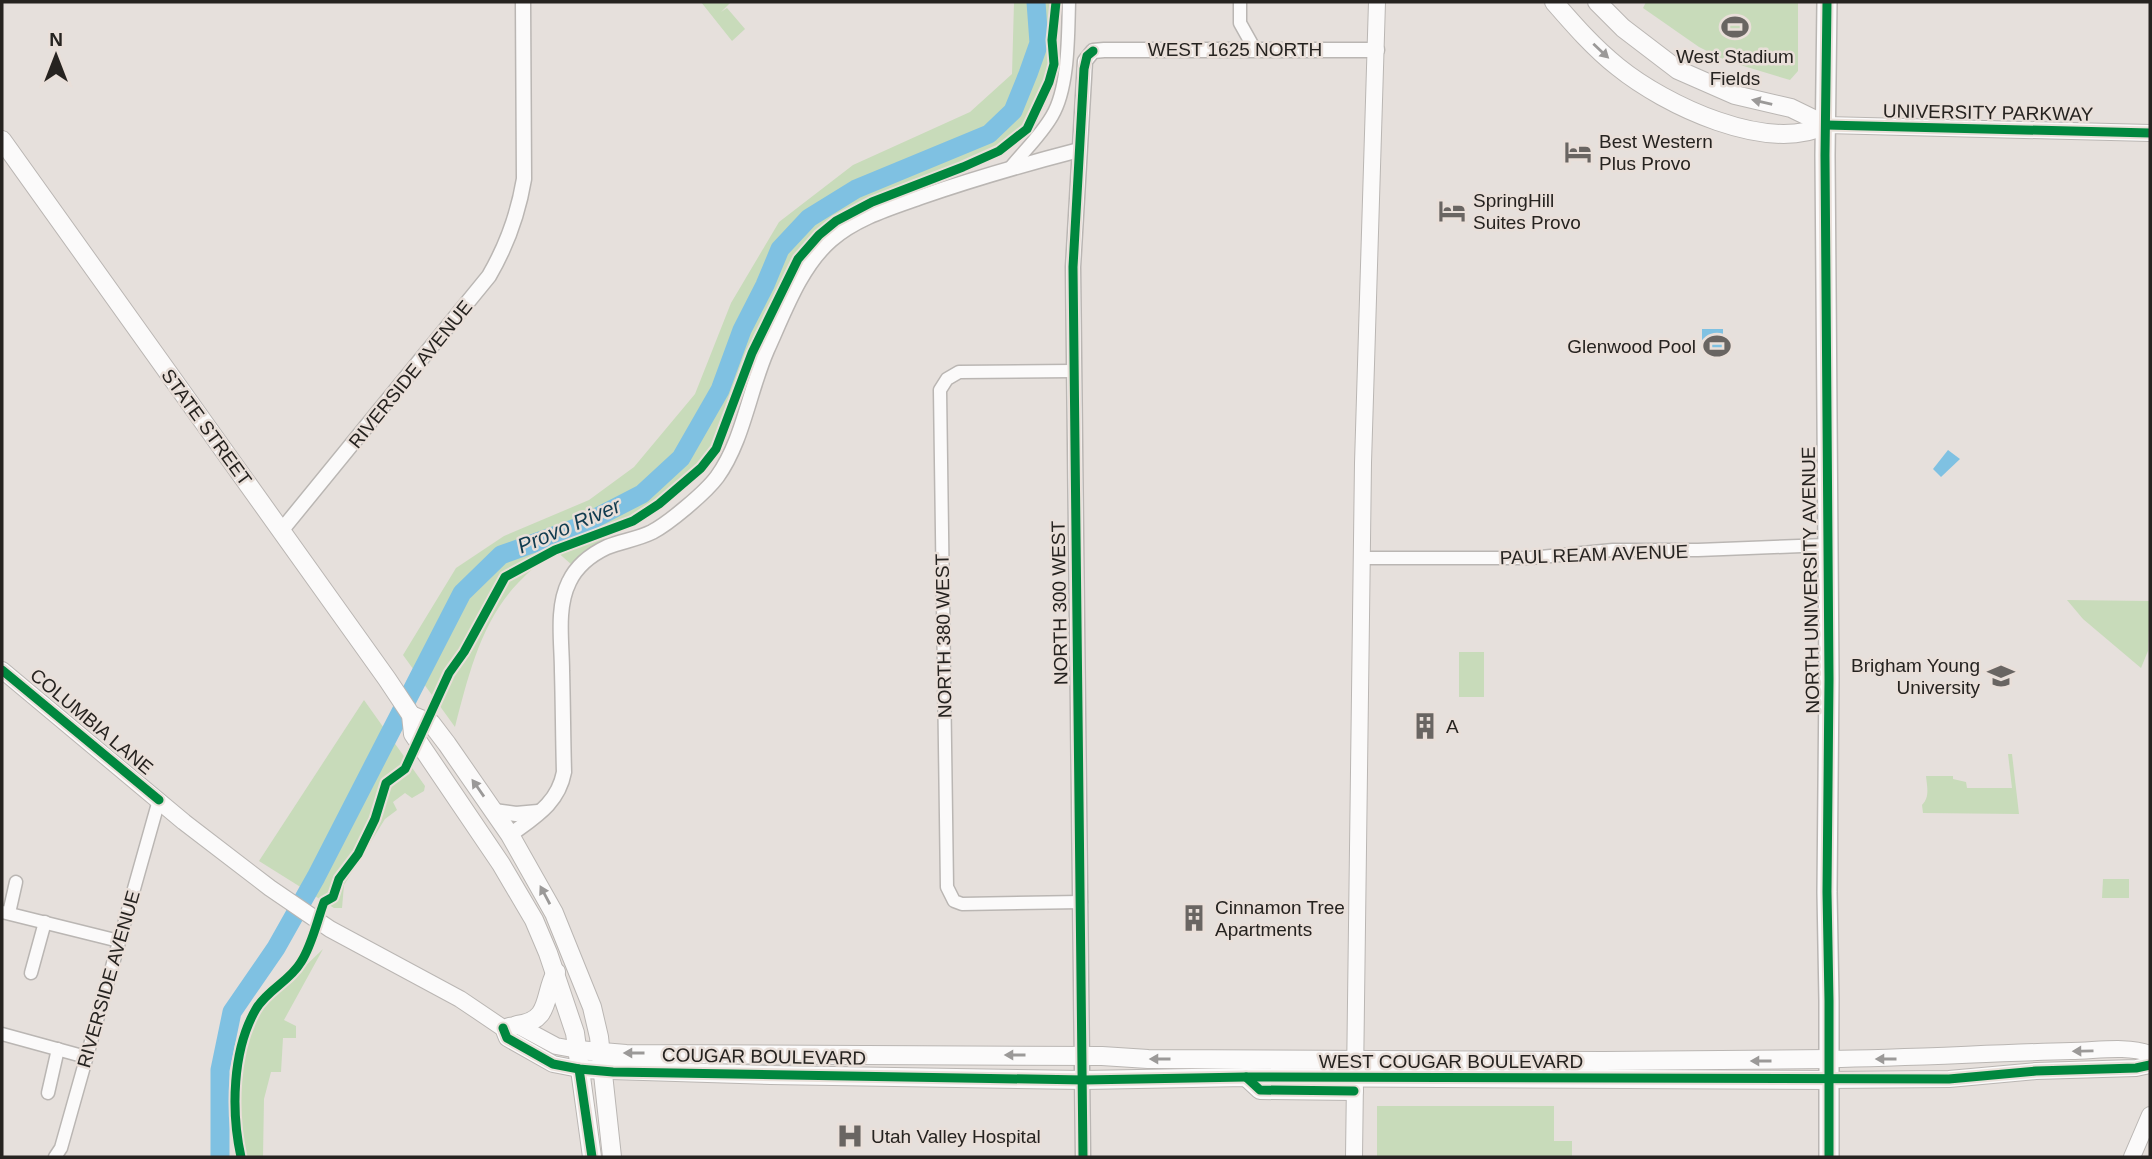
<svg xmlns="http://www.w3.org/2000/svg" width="2152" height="1159" viewBox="0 0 2152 1159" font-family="Arial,sans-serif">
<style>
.green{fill:#c8dbba}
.water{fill:#7fc1e2}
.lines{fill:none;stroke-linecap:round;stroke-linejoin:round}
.river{stroke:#7fc1e2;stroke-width:19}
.minor-casing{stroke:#bab6b3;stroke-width:15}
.tertiary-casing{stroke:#bab6b3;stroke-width:17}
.secondary-casing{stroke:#bab6b3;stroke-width:18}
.primary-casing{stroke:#bab6b3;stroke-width:20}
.trunk-casing{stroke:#bab6b3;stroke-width:22}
.minor{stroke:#fbfafa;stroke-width:12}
.tertiary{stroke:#fbfafa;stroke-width:14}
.secondary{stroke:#fbfafa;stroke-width:16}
.primary{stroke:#fbfafa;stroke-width:18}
.trunk{stroke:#fbfafa;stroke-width:19}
.cycleway-casing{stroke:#e9dfd9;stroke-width:13}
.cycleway{stroke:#00873e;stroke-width:9}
.oneway{fill:#9b9998}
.labels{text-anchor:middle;stroke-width:5;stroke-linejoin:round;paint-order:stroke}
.street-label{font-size:19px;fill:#262320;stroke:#e9dfd9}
.poi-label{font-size:19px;fill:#262320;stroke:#e9dfd9;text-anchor:start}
.water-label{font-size:21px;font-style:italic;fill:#103b4f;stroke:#e9dfd9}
</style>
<rect width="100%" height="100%" fill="#e6e0dc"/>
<g class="green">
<path d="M701 2H731L721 12 727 8 745 29 732 41Z"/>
<path d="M1014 2H1055L1052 52 1045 106 1027 129 999 151 872 202 836 221 819 235 798 259 752 353 716 449 701 468 681 486 659 504 594 545 572 565 555 550C542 561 529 571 518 583 481 621 468 677 455 727L403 655 456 568 504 536 589 500 634 467 695 394 731 303 779 222 853 165 970 112 1012 74Z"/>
<path d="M1646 2H1798V71L1790 80 1727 61 1699 47 1643 8Z"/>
<path d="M2067 600 2150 601 2148 651 2141 668 2083 619Z"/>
<rect x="1459" y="652" width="25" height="45"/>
<path d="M364 700 425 786 424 791 412 798 405 793 393 802 397 810 385 819 344 885 342 908H334L259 861Z"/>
<path d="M2008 754H2012L2019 814 1923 813 1922 805C1930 797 1927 787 1926 776H1953V779L1966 782 1967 788H2012Z"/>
<path d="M2103 879H2129V898H2102Z"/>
<path d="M323 949 284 1020 296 1026V1038H283L281 1072H271L264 1099 263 1157H242L237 1095 245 1044 252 1024 261 1004 269 995 296 975Z"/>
<path d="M1377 1106H1554V1141H1572V1157H1377Z"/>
</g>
<g class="water">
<path d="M1702 329H1723V353H1712V340H1702Z"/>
<path d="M1948 450 1960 459 1941 477 1933 469Z"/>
</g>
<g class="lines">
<path class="river" d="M220 1157V1070L232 1012 276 948 316 877 462 593 501 555 576 528 642 494 681 458 720 390 742 330 765 285 780 249 809 218 856 189 989 134 1013 111 1028 74 1039 43 1036 2"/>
<defs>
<g id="minor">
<path d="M1240 2V23L1254 48"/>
<path d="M1011 167C1025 150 1041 135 1052 116 1069 88 1068 34 1069 2"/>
<path d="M1073 371 959 372 947 379 940 390 947 887 954 901 962 904 1081 902"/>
<path d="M1361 558H1530L1613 550H1698L1826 545"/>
<path d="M2 912 119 941"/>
<path d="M9 913 16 882"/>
<path d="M31 973 45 922"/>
<path d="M2 1034 86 1057"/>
<path d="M48 1093 58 1049"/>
<path d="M55 1157 61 1148 159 800"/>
</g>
<g id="tertiary">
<path d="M281 531 489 276C507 245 518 215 524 179L523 2"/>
<path d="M494 811 516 814 538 812"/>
<path d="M510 835C534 817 558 804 564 772 563 738 563 705 562 671 562 643 556 608 569 582 577 565 590 555 607 547 622 541 638 539 652 532 669 523 705 493 717 477 743 441 749 391 767 350 784 313 800 267 831 240 856 218 890 208 921 197 973 179 1025 164 1079 150"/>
<path d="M1083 1157 1073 267 1085 61 1093 51 1104 50H1377"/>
</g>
<g id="secondary">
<path d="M1826 125 2150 133"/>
<path d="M2 670 184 822 270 888 330 929 460 999 503 1028 507 1038 553 1064 579 1069"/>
<path d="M509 1026 517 1025 556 1046 578 1050"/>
<path d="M1829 1059C1910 1058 1990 1053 2071 1051 2095 1051 2127 1045 2150 1054"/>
<path d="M1829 1080 1949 1079 2036 1071 2136 1068 2150 1065"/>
<path d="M1354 1157 1363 463 1377 2"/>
<path d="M2132 1157 2150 1115"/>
</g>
<g id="primary">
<path d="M1554 2C1574 25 1594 48 1618 67 1665 105 1767 154 1826 125"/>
<path d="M1597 2 1623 28 1678 70 1735 95 1791 108 1826 125"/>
<path d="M2 140 387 679 411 715 413 734 501 864 534 920 548 953 575 1033 592 1157"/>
<path d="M411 715 431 723 447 744 510 835 554 913 592 1007 599 1037 612 1157"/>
<path d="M517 1025C552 1021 543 995 556 972"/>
<path d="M578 1050 626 1054 1102 1056 1148 1059 1604 1061 1829 1059"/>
<path d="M579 1069 771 1075 1084 1080 1246 1077 1829 1080"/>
<path d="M1246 1077 1260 1090 1354 1091"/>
</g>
<path id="trunk" d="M1827 2 1825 155 1829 679 1827 892 1829 1001V1157"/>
</defs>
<use href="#minor" class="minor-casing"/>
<use href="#tertiary" class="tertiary-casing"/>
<use href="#secondary" class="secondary-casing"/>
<use href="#primary" class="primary-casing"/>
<use href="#trunk" class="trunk-casing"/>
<use href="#minor" class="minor"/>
<use href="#tertiary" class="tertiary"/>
<use href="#secondary" class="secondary"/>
<use href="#primary" class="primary"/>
<use href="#trunk" class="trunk"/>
<defs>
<g id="cycleway">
<path d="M1827 2 1825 155 1829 679 1827 892 1829 1001V1157"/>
<path d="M1826 125 2150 133"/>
<path d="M2 670 159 800"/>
<path d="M503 1028 507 1038 553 1064 579 1069 613 1072 1084 1080 1246 1077 1949 1079 2036 1071 2136 1068 2150 1065"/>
<path d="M579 1069 592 1157"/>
<path d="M1246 1077 1260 1090 1354 1091"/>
<path d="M241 1157C231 1112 232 1050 256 1009 267 990 290 981 301 962 312 945 317 921 324 902L333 897 339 879 358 854 375 819 386 783 405 769 449 673 464 652 505 577 555 550 633 521 659 504 701 468 716 449 752 353 798 259 819 235 836 221 872 202 963 167 999 151 1027 129 1049 82 1054 64 1052 40 1056 2"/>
<path d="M1083 1157 1073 267 1084 69 1087 56 1093 51"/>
</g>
</defs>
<use href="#cycleway" class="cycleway-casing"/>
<use href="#cycleway" class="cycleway"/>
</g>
<defs><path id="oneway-solid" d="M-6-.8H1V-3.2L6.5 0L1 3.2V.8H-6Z" transform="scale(1.75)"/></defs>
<g class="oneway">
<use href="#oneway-solid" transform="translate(1601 51) rotate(43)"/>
<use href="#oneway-solid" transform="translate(1762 102) rotate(-167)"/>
<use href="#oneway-solid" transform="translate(478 788) rotate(-125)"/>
<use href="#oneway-solid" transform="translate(545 895) rotate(-118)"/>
<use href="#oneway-solid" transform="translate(2083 1051) rotate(179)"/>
<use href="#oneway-solid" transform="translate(634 1053) rotate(-180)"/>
<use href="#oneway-solid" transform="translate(1015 1055) rotate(-180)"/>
<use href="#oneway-solid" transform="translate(1160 1059) rotate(-180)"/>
<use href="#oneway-solid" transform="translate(1886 1059) rotate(180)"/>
<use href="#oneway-solid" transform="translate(1761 1061) rotate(180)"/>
</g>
<defs>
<symbol id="stadium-bare" viewBox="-9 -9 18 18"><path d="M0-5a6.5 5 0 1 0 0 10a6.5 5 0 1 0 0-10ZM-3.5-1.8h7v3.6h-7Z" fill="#696562" stroke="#e9dfd9" stroke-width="2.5" paint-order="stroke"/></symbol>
<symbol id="hotel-bare" viewBox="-9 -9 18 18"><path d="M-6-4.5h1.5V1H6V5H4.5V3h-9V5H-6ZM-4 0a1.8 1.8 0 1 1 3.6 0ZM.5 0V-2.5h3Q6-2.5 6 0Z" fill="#696562" stroke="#e9dfd9" stroke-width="2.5" paint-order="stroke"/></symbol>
<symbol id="university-bare" viewBox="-9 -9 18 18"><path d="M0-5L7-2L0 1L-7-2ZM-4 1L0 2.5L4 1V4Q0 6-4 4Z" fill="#696562" stroke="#e9dfd9" stroke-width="2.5" paint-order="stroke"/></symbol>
<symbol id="building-bare" viewBox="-9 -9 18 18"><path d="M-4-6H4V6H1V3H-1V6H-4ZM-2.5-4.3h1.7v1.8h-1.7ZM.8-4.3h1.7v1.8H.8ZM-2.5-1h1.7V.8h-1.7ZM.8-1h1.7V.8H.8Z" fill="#696562" stroke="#e9dfd9" stroke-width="2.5" paint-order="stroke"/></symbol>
<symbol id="hospital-bare" viewBox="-9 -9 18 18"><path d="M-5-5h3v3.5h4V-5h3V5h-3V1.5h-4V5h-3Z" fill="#696562" stroke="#e9dfd9" stroke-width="2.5" paint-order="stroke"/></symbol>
</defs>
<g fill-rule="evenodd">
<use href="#stadium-bare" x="1716" y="8" width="38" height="38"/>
<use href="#hotel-bare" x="1559" y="133" width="38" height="38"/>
<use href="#hotel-bare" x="1433" y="192" width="38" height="38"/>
<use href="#stadium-bare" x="1698" y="327" width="38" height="38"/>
<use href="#university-bare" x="1982" y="657" width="38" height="38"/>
<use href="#building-bare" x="1406" y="707" width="38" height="38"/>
<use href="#building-bare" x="1175" y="899" width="38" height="38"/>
<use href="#hospital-bare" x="831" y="1117" width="38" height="38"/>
</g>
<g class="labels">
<g class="street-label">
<text x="1235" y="56">WEST 1625 NORTH</text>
<text transform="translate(1988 112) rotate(1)" y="7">UNIVERSITY PARKWAY</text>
<text transform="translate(410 374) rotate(-51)" y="7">RIVERSIDE AVENUE</text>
<text transform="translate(207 427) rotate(54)" y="7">STATE STREET</text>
<text transform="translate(1594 554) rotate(-2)" y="7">PAUL REAM AVENUE</text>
<text transform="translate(1810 580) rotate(-91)" y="7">NORTH UNIVERSITY AVENUE</text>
<text transform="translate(1059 603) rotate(-91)" y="7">NORTH 300 WEST</text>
<text transform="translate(943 636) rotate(-91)" y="7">NORTH 380 WEST</text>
<text transform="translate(92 721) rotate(40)" y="7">COLUMBIA LANE</text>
<text transform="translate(108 979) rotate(-74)" y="7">RIVERSIDE AVENUE</text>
<text transform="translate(764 1056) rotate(1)" y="7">COUGAR BOULEVARD</text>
<text x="1451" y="1068">WEST COUGAR BOULEVARD</text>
</g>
<g class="poi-label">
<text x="1735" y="63" text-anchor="middle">West Stadium<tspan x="1735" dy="22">Fields</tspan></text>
<text x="1599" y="148">Best Western<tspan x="1599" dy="22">Plus Provo</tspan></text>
<text x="1473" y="207">SpringHill<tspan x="1473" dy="22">Suites Provo</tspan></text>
<text x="1696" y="353" text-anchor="end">Glenwood Pool</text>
<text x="1980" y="672" text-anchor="end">Brigham Young<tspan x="1980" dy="22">University</tspan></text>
<text x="1446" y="733">A</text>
<text x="1215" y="914">Cinnamon Tree<tspan x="1215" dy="22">Apartments</tspan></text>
<text x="871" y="1143">Utah Valley Hospital</text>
</g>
<g class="water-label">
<text transform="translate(569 526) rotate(-23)" y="7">Provo River</text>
</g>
</g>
<rect width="2152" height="1159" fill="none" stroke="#262320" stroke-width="7"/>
<g transform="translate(56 56)" stroke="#e9dfd9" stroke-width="5" paint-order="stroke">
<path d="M0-5L12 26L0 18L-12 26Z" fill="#262320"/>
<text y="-10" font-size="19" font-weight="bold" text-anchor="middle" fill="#262320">N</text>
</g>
</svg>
